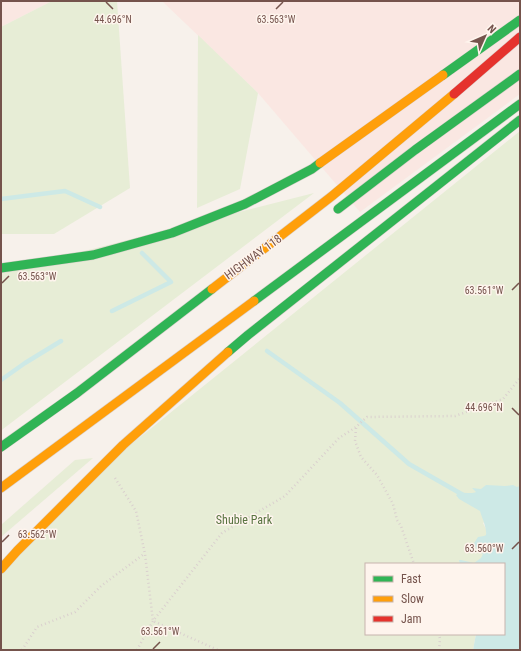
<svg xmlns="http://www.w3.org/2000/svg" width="521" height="651" viewBox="0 0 521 651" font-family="'Roboto Condensed',sans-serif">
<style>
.commercial{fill:#fae7e2}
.green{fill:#e7edd6}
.water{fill:#cde9e6}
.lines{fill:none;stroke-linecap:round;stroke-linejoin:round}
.stream{stroke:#cde9e6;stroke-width:4.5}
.fast-casing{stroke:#d8ceca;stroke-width:10}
.slow-casing{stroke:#d8ceca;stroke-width:10}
.jam-casing{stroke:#d8ceca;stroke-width:10}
.path{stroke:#dad0ce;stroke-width:2.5;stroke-dasharray:1 3;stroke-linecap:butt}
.fast{stroke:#30b455;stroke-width:9}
.slow{stroke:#ff9f0a;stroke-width:9}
.jam{stroke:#e5322d;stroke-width:9}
.ticks{fill:none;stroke:#75534c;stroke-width:1.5}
.labels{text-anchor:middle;stroke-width:3;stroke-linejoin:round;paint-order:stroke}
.street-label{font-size:12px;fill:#75534c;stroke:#fef4ed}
.park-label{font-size:12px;fill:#597441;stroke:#fef4ed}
.ticks-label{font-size:10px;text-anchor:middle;fill:#75534c;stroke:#fef4ed;stroke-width:3;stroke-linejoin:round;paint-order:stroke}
</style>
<rect width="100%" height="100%" fill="#f7f1eb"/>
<g class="commercial">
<path d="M1 1H52L1 27Z"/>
<path d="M162 1H520V94L360 212 258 93Z"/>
</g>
<g class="green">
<path d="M52 1H117L130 188 54 234H1V27Z"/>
<path d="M198 35 258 93 240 189 197 208Z"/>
<path d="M520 131V493L483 523 486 529 487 564H366V634H476L473 650H1V568L62 500Z"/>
<path d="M314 193 3 429 1 431V272Z"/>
<path d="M93 458 1 537V525L75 460Z"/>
</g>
<path class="water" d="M486 485 505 486 513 485 517 487 520 486V650H473L476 634H504V564H460L459 560H461L474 563 481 558 483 554 477 551 474 543 478 537 484 536 486 535C487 528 482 518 480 511L459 499 456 495C462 490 470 495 476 492L472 488 481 489Z"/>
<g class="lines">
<g class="stream">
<path d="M1 199 65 191 100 207"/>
<path d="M112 311 171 282 142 253"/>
<path d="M267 351 340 403 409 464 465 496"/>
<path d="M1 380 25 363 61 341"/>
</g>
<defs>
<g id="fast">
<path d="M443 75 520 20"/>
<path d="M338 209 415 150 520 74"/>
<path d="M1 268 93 255 172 233 245 204 312 169 320 163"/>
<path d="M254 301 520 104"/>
<path d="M228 352 248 335 520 120"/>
<path d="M1 447 77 393 212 289"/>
</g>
<g id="slow">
<path d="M320 163 443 75"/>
<path d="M212 289 332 196 454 94"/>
<path d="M1 488 254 301"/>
<path d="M1 569 17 551 123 445 228 352"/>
</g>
<path id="jam" d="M454 94 520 37"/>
</defs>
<use href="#fast" class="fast-casing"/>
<use href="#slow" class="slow-casing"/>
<use href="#jam" class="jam-casing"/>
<g class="path">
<path d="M356 428 355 441 361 457 377 475 393 504 397 520 401 526 414 564"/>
<path d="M115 478 136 511 145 554 153 621 218 650"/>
<path d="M22 650 37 627 75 612 101 586 144 554"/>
<path d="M137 650 153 621 222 533 285 496 339 438 356 427 367 417 455 416 503 399 520 378"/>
<path d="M439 650 440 639 439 634"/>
</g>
<use href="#fast" class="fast"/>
<use href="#slow" class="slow"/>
<use href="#jam" class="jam"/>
</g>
<path class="ticks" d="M106 2 113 9M276 9 283 2M2 283 9 276M512 290 519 283M512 408 519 415M2 542 9 535M512 549 519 542M153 649 160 642"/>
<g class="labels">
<g class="street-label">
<text transform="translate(253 257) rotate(-36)" y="4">HIGHWAY 118</text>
</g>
<g class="park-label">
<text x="244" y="524">Shubie Park</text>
</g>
</g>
<g class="ticks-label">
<text x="113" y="23">44.696°N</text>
<text x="276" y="23">63.563°W</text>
<text x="37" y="280">63.563°W</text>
<text x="484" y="294">63.561°W</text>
<text x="484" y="411">44.696°N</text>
<text x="37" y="538">63.562°W</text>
<text x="484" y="552">63.560°W</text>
<text x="160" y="635">63.561°W</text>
</g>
<rect width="521" height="651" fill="none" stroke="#75534c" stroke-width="4"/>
<rect x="365" y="563" width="140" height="72" fill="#fef4ed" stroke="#c7b4ad"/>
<rect x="373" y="576" width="20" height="6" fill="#30b455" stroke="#c7b4ad"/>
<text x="401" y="583" font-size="12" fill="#75534c">Fast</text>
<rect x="373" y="596" width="20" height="6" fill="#ff9f0a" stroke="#c7b4ad"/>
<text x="401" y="603" font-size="12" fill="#75534c">Slow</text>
<rect x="373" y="616" width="20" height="6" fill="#e5322d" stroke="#c7b4ad"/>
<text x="401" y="623" font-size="12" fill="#75534c">Jam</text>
<g transform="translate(485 36) rotate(45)" stroke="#fef4ed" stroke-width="3" paint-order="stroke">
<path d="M0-3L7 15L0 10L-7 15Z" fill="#75534c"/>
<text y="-6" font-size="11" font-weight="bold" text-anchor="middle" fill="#75534c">N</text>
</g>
</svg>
